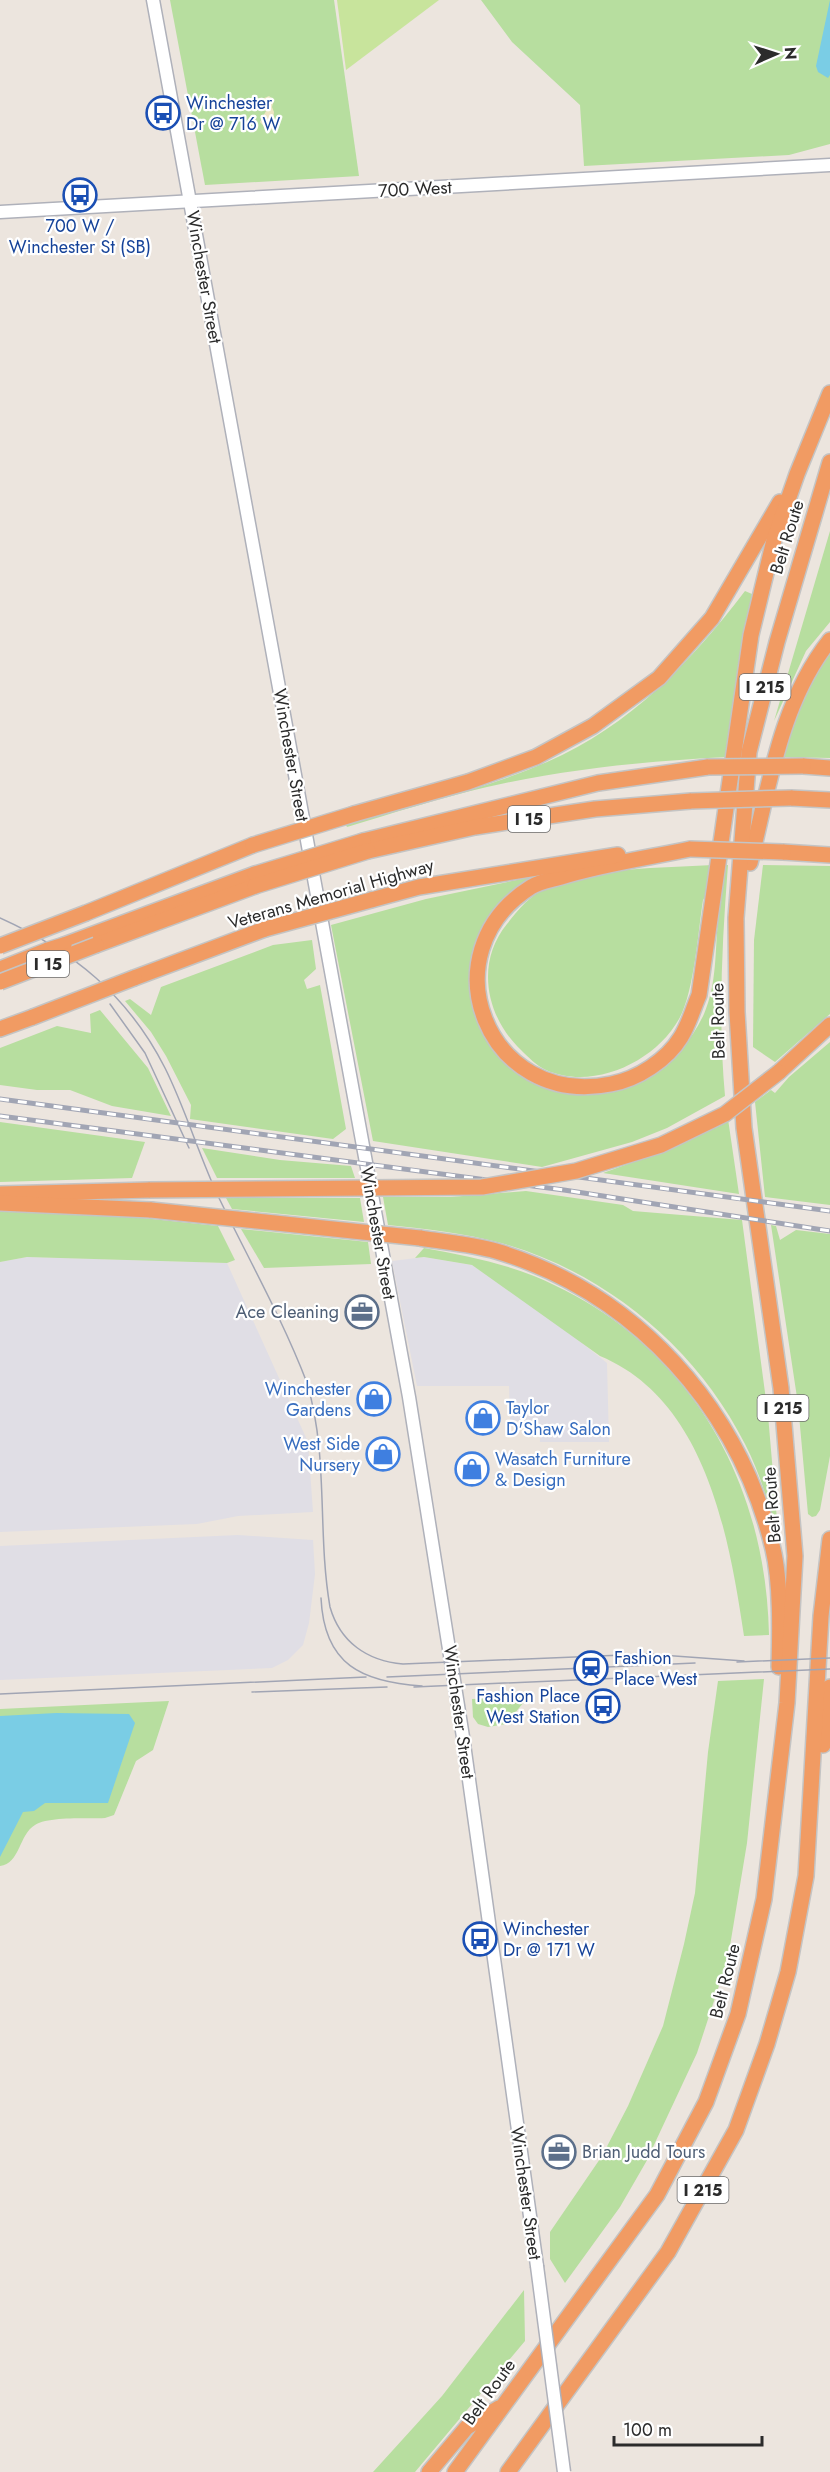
<svg xmlns="http://www.w3.org/2000/svg" width="830" height="2472" viewBox="0 0 830 2472" font-family="Jost,sans-serif">
<style>
.industrial{fill:#e0dee5}
.green{fill:#b7de9f}
.sand{fill:#eee6c4}
.pitch{fill:#c8e49c}
.water{fill:#7acde5}
.lines{fill:none;stroke-linecap:round;stroke-linejoin:round}
.secondary-casing{stroke:#afb1ba;stroke-width:15}
.motorway-casing{stroke:#c4c4c4;stroke-width:18}
.secondary{stroke:#fff;stroke-width:12}
.motorway{stroke:#f19b63;stroke-width:15}
.tram{stroke:#a1a5b4;stroke-width:1.5}
.rail-casing{stroke:#a1a5b4;stroke-width:5}
.rail{stroke:#fff;stroke-width:3;stroke-dasharray:9;stroke-linecap:butt}
.secondary-bridge-casing{stroke:#afb1ba;stroke-width:15;stroke-linecap:butt}
.motorway-bridge-casing{stroke:#c4c4c4;stroke-width:18;stroke-linecap:butt}
.secondary-bridge{stroke:#fff;stroke-width:12}
.motorway-bridge{stroke:#f19b63;stroke-width:15}
.labels{text-anchor:middle;stroke-width:4.5;stroke-linejoin:round;paint-order:stroke}
.shield{fill:#fff;stroke:#6b6b6b;stroke-width:1.5}
.shield-label{font-size:16px;font-weight:bold;fill:#2b2b2b}
.transit-label{font-size:18px;fill:#164399;stroke:#fff;text-anchor:start}
.street-label{font-size:18px;fill:#2b2b2b;stroke:#fff}
.service-label{font-size:18px;fill:#4e5e75;stroke:#fff;text-anchor:end}
.shop-label{font-size:18px;fill:#366cbe;stroke:#fff;text-anchor:end}
</style>
<rect width="100%" height="100%" fill="#ece5de"/>
<g class="industrial">
<path d="M27 1257 227 1263 308 1442 313 1512 238 1516 197 1524 0 1532V1262Z"/>
<path d="M424 1257 472 1265 548 1316 607 1363 609 1442H540L539 1424 510 1420 509 1386H417L392 1261Z"/>
<path d="M238 1535 313 1540 315 1574 309 1623 303 1645 288 1660 272 1668 0 1680V1546Z"/>
</g>
<g class="green">
<path d="M170 0H334L359 176 205 185Z"/>
<path d="M481 0H830V144L789 155 584 166 580 105 512 42Z"/>
<path d="M830 531V622L806 651 774 721Z"/>
<path d="M745 591 752 594 738 666 727 757C647 761 566 769 487 787 440 798 393 813 347 827L346 825C413 805 483 790 547 762 630 726 691 662 745 591Z"/>
<path d="M830 651V758L783 757 802 701Z"/>
<path d="M713 865 710 889 703 900C698 932 694 993 679 1019 655 1062 593 1091 546 1070 537 1066 528 1057 521 1050 486 1017 475 963 507 924 518 910 530 895 547 888 597 867 660 868 713 865Z"/>
<path d="M725 865H728C722 942 718 1019 725 1096L667 1128 632 1142 542 1167 373 1141 331 925 426 899 536 876C518 893 498 901 484 926 470 953 468 986 477 1014 514 1127 659 1113 704 1014 717 984 715 951 718 920 720 901 722 883 725 865Z"/>
<path d="M763 865 830 866V1014L775 1062 753 1047 754 940Z"/>
<path d="M312 940 316 969 304 980 307 989 320 985 346 1129 333 1139 190 1119 191 1105 166 1056 151 1032 125 1001 130 999 151 1015 161 987 273 945Z"/>
<path d="M100 1010 148 1068 171 1116 112 1106 70 1090H37L0 1085V1048L57 1026 91 1033 90 1014Z"/>
<path d="M830 1042V1205L765 1197 755 1102 771 1090 775 1093 789 1077Z"/>
<path d="M728 1119 739 1194 603 1173 661 1152Z"/>
<path d="M0 1122 145 1142 132 1178 0 1182Z"/>
<path d="M202 1148 280 1160 351 1166 355 1178H217Z"/>
<path d="M526 1191 623 1205 633 1211 742 1220 768 1415 779 1543C770 1508 761 1475 745 1444 696 1347 605 1272 501 1243 464 1233 426 1229 388 1225L383 1197H451Z"/>
<path d="M226 1198H360L364 1222 232 1209Z"/>
<path d="M0 1211 124 1216 218 1226 235 1260 227 1263 27 1257 0 1262Z"/>
<path d="M771 1225 776 1226 780 1240 796 1230 830 1234V1456L820 1510 816 1516 812 1517 808 1514 798 1404Z"/>
<path d="M241 1229 368 1242 371 1264 264 1268Z"/>
<path d="M424 1248C461 1255 499 1262 534 1276 685 1338 766 1476 769 1635L744 1636C729 1536 706 1400 600 1356L472 1265 424 1257 415 1258Z"/>
<path d="M764 1679 747 1843 728 1958 697 2053 646 2162 620 2207 565 2283 550 2259V2232L602 2156 628 2106 663 2026 684 1944 695 1893 708 1752 718 1681Z"/>
<path d="M528 1697 506 1724 488 1727 478 1724 473 1717 472 1699Z"/>
<path d="M169 1701 153 1750 136 1761 114 1815 105 1818C88 1819 49 1816 35 1825 19 1834 20 1864 0 1866V1709Z"/>
<path d="M524 2290 525 2341 415 2472H373L442 2396Z"/>
</g>
<path class="sand" d="M269 96 274 100 272 107 274 112 272 129 269 132 260 122 266 111 255 102Z"/>
<path class="pitch" d="M337 0H439L346 70Z"/>
<g class="water">
<path d="M830 0V75L828 78 818 72 816 66Z"/>
<path d="M56 1713 129 1714 135 1723 108 1803H45L34 1811 23 1812 0 1857V1716Z"/>
</g>
<g class="lines">
<defs>
<g id="secondary">
<path d="M153 0 409 1397 463 1737 537 2266"/>
<path d="M0 212 830 165"/>
</g>
<g id="motorway">
<path d="M803 766 830 768"/>
<path d="M791 798 830 800"/>
<path d="M354 814 468 782 536 757 593 726 659 678 712 618 780 502"/>
<path d="M363 841 598 783 708 767"/>
<path d="M690 849C647 858 603 864 561 877 551 880 539 882 531 887 426 953 487 1109 611 1084 638 1079 667 1060 681 1037 689 1024 693 1009 699 995L751 635 774 540 797 474 830 393"/>
<path d="M368 851 475 827 595 809 691 801"/>
<path d="M783 852 830 855"/>
<path d="M750 863C769 787 780 703 830 640"/>
<path d="M371 900 419 887 618 855"/>
<path d="M86 913 253 845"/>
<path d="M64 945 255 874"/>
<path d="M96 945 255 886"/>
<path d="M0 969 48 950"/>
<path d="M134 978 265 929"/>
<path d="M0 1029 33 1017"/>
<path d="M779 1072 830 1025"/>
<path d="M0 1194 150 1190"/>
<path d="M0 1203 151 1210"/>
<path d="M420 1238C445 1242 472 1244 496 1251 636 1293 739 1408 773 1549 781 1583 780 1632 779 1667"/>
<path d="M823 1745 830 1687"/>
<path d="M429 2472 467 2427 499 2408"/>
<path d="M455 2472 657 2195 706 2102 738 2014 764 1899 787 1703 795 1556 781 1388 744 1128 737 1012 736 918 749 752 777 642 830 462"/>
<path d="M508 2472 668 2252 736 2130 767 2044 788 1972 806 1876 821 1616 830 1539"/>
</g>
</defs>
<use href="#secondary" class="secondary-casing"/>
<use href="#motorway" class="motorway-casing"/>
<use href="#secondary" class="secondary"/>
<use href="#motorway" class="motorway"/>
<g class="tram">
<path d="M0 918C73 951 128 995 165 1068 186 1110 199 1156 219 1198 249 1260 283 1320 307 1383 329 1457 317 1532 330 1607 340 1642 367 1661 403 1664L647 1654 744 1661"/>
<path d="M110 1004 145 1053 189 1148"/>
<path d="M321 1598C324 1665 362 1682 422 1686"/>
<path d="M737 1662 830 1658"/>
<path d="M387 1677 695 1663"/>
<path d="M414 1687 830 1669"/>
<path d="M252 1692 387 1687"/>
<path d="M0 1694 366 1677"/>
</g>
<defs>
<g id="rail">
<path d="M0 1099 830 1211"/>
<path d="M0 1116 564 1190 830 1231"/>
</g>
</defs>
<use href="#rail" class="rail-casing"/>
<use href="#rail" class="rail"/>
<defs>
<path id="secondary-bridge" d="M537 2266 564 2472"/>
<g id="motorway-bridge">
<path d="M708 767 803 766"/>
<path d="M691 801 791 798"/>
<path d="M253 845 354 814"/>
<path d="M690 849 783 852"/>
<path d="M255 874 363 841"/>
<path d="M255 886 368 851"/>
<path d="M265 929 371 900"/>
<path d="M0 946 86 913"/>
<path d="M48 950 64 945"/>
<path d="M0 982 96 945"/>
<path d="M33 1017 134 978"/>
<path d="M150 1190 482 1187 576 1171 661 1145 725 1114 779 1072"/>
<path d="M151 1210 420 1238"/>
</g>
</defs>
<use href="#secondary-bridge" class="secondary-bridge-casing"/>
<use href="#motorway-bridge" class="motorway-bridge-casing"/>
<use href="#secondary-bridge" class="secondary-bridge"/>
<use href="#motorway-bridge" class="motorway-bridge"/>
</g>
<defs>
<symbol id="bus-ring" viewBox="-11 -11 22 22"><circle r="9.5" fill="#fff" stroke="#1a4fb4" stroke-width="1.5"/><path d="M-5-6H5V4H4V6H2V4H-2V6H-4V4H-5ZM-3.5-4V0h7V-4ZM-3.5 1.2v1.5H-2V1.2ZM2 1.2v1.5H3.5V1.2Z" fill="#1a4fb4"/></symbol>
<symbol id="office-ring" viewBox="-11 -11 22 22"><circle r="9.5" fill="#fff" stroke="#5c6f8a" stroke-width="1.5"/><path d="M-6-3h4V-5.5h4V-3h4V5H-6ZM-1-4.5V-3h2v-1.5ZM-6 0V1H6V0Z" fill="#5c6f8a"/></symbol>
<symbol id="shop-ring" viewBox="-11 -11 22 22"><circle r="9.5" fill="#fff" stroke="#3f7fe0" stroke-width="1.5"/><path d="M-5-2.5h2.3a2.7 3.5 0 0 1 5.4 0H5L5.5 6h-11ZM-1.5-2.5h3a1.5 2.3 0 0 0-3 0Z" fill="#3f7fe0"/></symbol>
<symbol id="station-ring" viewBox="-11 -11 22 22"><circle r="9.5" fill="#fff" stroke="#1a4fb4" stroke-width="1.5"/><path d="M-3-6H3Q5-6 5-4V2Q5 4 3 4L4.5 6H3L1.5 4h-3L-3 6H-4.5L-3 4Q-5 4-5 2V-4Q-5-6-3-6ZM-3.5-4v3h7v-3ZM-3.5 1v1.5H-2V1ZM2 1v1.5H3.5V1Z" fill="#1a4fb4"/></symbol>
</defs>
<g fill-rule="evenodd">
<use href="#bus-ring" x="144" y="94" width="38" height="38"/>
<use href="#bus-ring" x="61" y="176" width="38" height="38"/>
<use href="#office-ring" x="343" y="1293" width="38" height="38"/>
<use href="#shop-ring" x="355" y="1380" width="38" height="38"/>
<use href="#shop-ring" x="464" y="1399" width="38" height="38"/>
<use href="#shop-ring" x="364" y="1435" width="38" height="38"/>
<use href="#shop-ring" x="453" y="1450" width="38" height="38"/>
<use href="#station-ring" x="572" y="1649" width="38" height="38"/>
<use href="#bus-ring" x="584" y="1687" width="38" height="38"/>
<use href="#bus-ring" x="461" y="1920" width="38" height="38"/>
<use href="#office-ring" x="540" y="2133" width="38" height="38"/>
</g>
<g class="labels">
<g class="shield">
<rect x="739.5" y="674" width="51" height="26" rx="4.5"/>
<rect x="508" y="806" width="42" height="26" rx="4.5"/>
<rect x="27" y="951" width="42" height="26" rx="4.5"/>
<rect x="757.5" y="1395" width="51" height="26" rx="4.5"/>
<rect x="677.5" y="2177" width="51" height="26" rx="4.5"/>
</g>
<g class="shield-label">
<text x="765" y="693">I 215</text>
<text x="529" y="825">I 15</text>
<text x="48" y="970">I 15</text>
<text x="783" y="1414">I 215</text>
<text x="703" y="2196">I 215</text>
</g>
<g class="transit-label">
<text x="186" y="109">Winchester<tspan x="186" dy="21">Dr @ 716 W</tspan></text>
<text x="80" y="232" text-anchor="middle">700 W /<tspan x="80" dy="21">Winchester St (SB)</tspan></text>
<text x="614" y="1664">Fashion<tspan x="614" dy="21">Place West</tspan></text>
<text x="580" y="1702" text-anchor="end">Fashion Place<tspan x="580" dy="21">West Station</tspan></text>
<text x="503" y="1935">Winchester<tspan x="503" dy="21">Dr @ 171 W</tspan></text>
</g>
<g class="street-label">
<text transform="translate(415 189) rotate(-3)" y="6">700 West</text>
<text transform="translate(204 277) rotate(80)" y="6">Winchester Street</text>
<text transform="translate(787 537) rotate(-73)" y="6">Belt Route</text>
<text transform="translate(291 755) rotate(80)" y="6">Winchester Street</text>
<text transform="translate(331 894) rotate(-16)" y="6">Veterans Memorial Highway</text>
<text transform="translate(718 1021) rotate(-91)" y="6">Belt Route</text>
<text transform="translate(378 1233) rotate(80)" y="6">Winchester Street</text>
<text transform="translate(772 1505) rotate(-94)" y="6">Belt Route</text>
<text transform="translate(459 1712) rotate(82)" y="6">Winchester Street</text>
<text transform="translate(725 1981) rotate(-76)" y="6">Belt Route</text>
<text transform="translate(526 2193) rotate(82)" y="6">Winchester Street</text>
<text transform="translate(489 2392) rotate(-54)" y="6">Belt Route</text>
</g>
<g class="service-label">
<text x="339" y="1318">Ace Cleaning</text>
<text x="582" y="2158" text-anchor="start">Brian Judd Tours</text>
</g>
<g class="shop-label">
<text x="351" y="1395">Winchester<tspan x="351" dy="21">Gardens</tspan></text>
<text x="506" y="1414" text-anchor="start">Taylor<tspan x="506" dy="21">D'Shaw Salon</tspan></text>
<text x="360" y="1450">West Side<tspan x="360" dy="21">Nursery</tspan></text>
<text x="495" y="1465" text-anchor="start">Wasatch Furniture<tspan x="495" dy="21">&amp; Design</tspan></text>
</g>
</g>
<g transform="translate(776 54) rotate(87)" stroke="#ffffff" stroke-width="4.5" paint-order="stroke">
<path d="M0-4.5L10 22L0 15L-10 22Z" fill="#2b2b2b"/>
<text y="-9" font-size="16" font-weight="bold" text-anchor="middle" fill="#2b2b2b">N</text>
</g>
<path d="M614 2436v9h148v-9" fill="none" stroke="#2b2b2b" stroke-width="3"/>
<text x="623" y="2436" font-size="18" fill="#2b2b2b" stroke="#ffffff" stroke-width="4.5" paint-order="stroke">100 m</text>
</svg>
